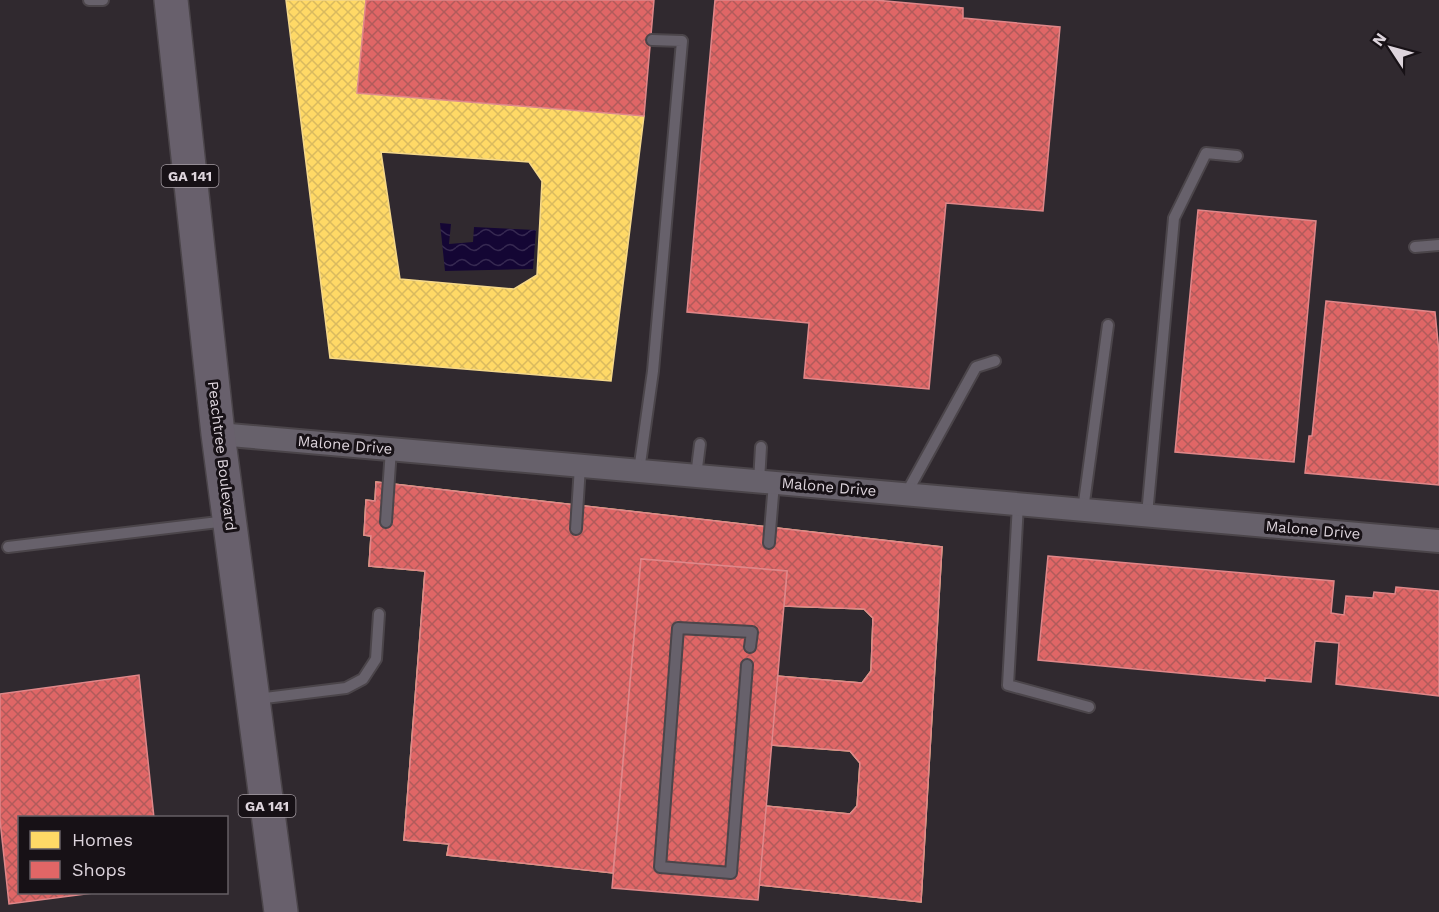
<svg xmlns="http://www.w3.org/2000/svg" width="1439" height="912" viewBox="0 0 1439 912" font-family="'Work Sans',sans-serif">
<style>
.water{fill:url(#water-waves)}
.homes{fill:url(#homes-cross-hatch);stroke:#f5d889;stroke-width:1.5;fill-rule:evenodd}
.shops{fill:url(#shops-cross-hatch);stroke:#df8789;stroke-width:1.5}
.lines{fill:none;stroke-linecap:round;stroke-linejoin:round}
.service-casing{stroke:#4b454a;stroke-width:14}
.minor-casing{stroke:#4b454a;stroke-width:26}
.trunk-casing{stroke:#4b454a;stroke-width:36}
.service{stroke:#67616b;stroke-width:10}
.minor{stroke:#67616b;stroke-width:22}
.trunk{stroke:#68606c;stroke-width:33}
.labels{text-anchor:middle;stroke-width:6;stroke-linejoin:round;paint-order:stroke}
.shield{fill:#171116;stroke:#a29aa1;stroke-width:1.5}
.shield-label{font-size:14px;font-weight:bold;fill:#ddd4dc}
.street-label{font-size:15px;fill:#ddd4dc;stroke:#171116}
</style>
<defs>
<pattern id="water-waves" width="16" height="10" patternUnits="userSpaceOnUse" patternTransform="scale(1.5)"><rect width="16" height="10" fill="#140634"/><path d="M0 5q4-4 8 0t8 0" fill="none" stroke="#362951"/></pattern>
<pattern id="homes-cross-hatch" width="8" height="8" patternUnits="userSpaceOnUse" patternTransform="scale(1.5)"><rect width="8" height="8" fill="#ffd966"/><path d="M0 0l8 8M0 8l8-8" fill="none" stroke="#d9ba5f"/></pattern>
<pattern id="shops-cross-hatch" width="8" height="8" patternUnits="userSpaceOnUse" patternTransform="scale(1.5)"><rect width="8" height="8" fill="#e06666"/><path d="M0 0l8 8M0 8l8-8" fill="none" stroke="#b15b5b"/></pattern>
</defs>
<rect width="100%" height="100%" fill="#30292f"/>
<path class="water" d="M440 223 451 224 449 244 473 242 474 227 536 230 533 269 445 271Z"/>
<g class="homes">
<path d="M286 0H366L357 93 644 116 611 381 330 358ZM381 152 529 162 542 181 537 275 514 289 400 279Z"/>
<path d="M376 482 942 547 921 902 759 885 766 806 850 814 857 806 860 763 850 751 771 745 777 676 862 683 871 671 873 618 864 609 784 606 787 571 641 559 613 873 447 855 449 844 404 840 425 571 369 566 371 536 364 535 366 500 375 501ZM511 568 600 580 610 594 607 622H592L579 783 494 774 483 760 499 578Z"/>
</g>
<g class="shops">
<path d="M366 0H654L644 116 357 93Z"/>
<path d="M715 0H875L963 8V18L1060 27 1043 211 946 203 929 389 804 378 809 323 687 312Z"/>
<path d="M1198 210 1316 221 1294 462 1175 452Z"/>
<path d="M1326 301 1435 312 1439 352V485L1305 473 1309 436H1312Z"/>
<path d="M376 482 942 547 921 902 759 885 766 806 850 814 857 806 860 763 850 751 771 745 777 676 862 683 871 671 873 618 864 609 784 606 787 571 641 559 613 873 447 855 449 844 404 840 425 571 369 566 371 536 364 535 366 500 375 501Z"/>
<path d="M1048 556 1334 581 1331 613 1344 615 1346 596 1373 598 1374 592 1395 594 1396 587 1439 591V696L1336 684 1339 643 1315 641 1311 682 1265 678V681L1038 660Z"/>
<path d="M641 559 787 571 758 900 612 888Z"/>
<path d="M139 675 154 818H20V892H101L9 904 0 820V694Z"/>
</g>
<g class="lines">
<defs>
<g id="service">
<path d="M89 0H103"/>
<path d="M1415 247 1439 245"/>
<path d="M639 471 653 371 682 41 652 40"/>
<path d="M696 476 700 444"/>
<path d="M759 481 761 447"/>
<path d="M906 494 976 367 995 361"/>
<path d="M1018 504 1008 685 1089 707"/>
<path d="M1083 510 1108 325"/>
<path d="M1147 515 1174 218 1206 153 1237 156"/>
<path d="M386 522 391 449"/>
<path d="M576 529 580 466"/>
<path d="M769 543 774 483"/>
<path d="M8 547 227 521"/>
<path d="M747 665 731 873 660 867 678 628 752 632 750 647"/>
<path d="M257 699 346 688 363 679 376 659 379 614"/>
</g>
<path id="minor" d="M218 434 1439 541"/>
<path id="trunk" d="M171 0 218 434 281 912"/>
</defs>
<use href="#service" class="service-casing"/>
<use href="#minor" class="minor-casing"/>
<use href="#trunk" class="trunk-casing"/>
<use href="#service" class="service"/>
<use href="#minor" class="minor"/>
<use href="#trunk" class="trunk"/>
</g>
<g class="labels">
<g class="shield">
<rect x="161.5" y="165" width="57" height="22" rx="4.5"/>
<rect x="238.5" y="795" width="57" height="22" rx="4.5"/>
</g>
<g class="shield-label">
<text x="190" y="181">GA 141</text>
<text x="267" y="811">GA 141</text>
</g>
<g class="street-label">
<text transform="translate(345 445) rotate(5)" y="5">Malone Drive</text>
<text transform="translate(222 456) rotate(83)" y="5">Peachtree Boulevard</text>
<text transform="translate(829 487) rotate(5)" y="5">Malone Drive</text>
<text transform="translate(1313 530) rotate(5)" y="5">Malone Drive</text>
</g>
</g>
<rect x="18" y="816" width="210" height="78" fill="#171116" stroke="#665f65" stroke-width="1.5"/>
<rect x="30" y="831" width="30" height="18" fill="#ffd966" stroke="#665f65" stroke-width="1.5"/>
<text x="72" y="846" font-size="18" fill="#ddd4dc">Homes</text>
<rect x="30" y="861" width="30" height="18" fill="#e06666" stroke="#665f65" stroke-width="1.5"/>
<text x="72" y="876" font-size="18" fill="#ddd4dc">Shops</text>
<g transform="translate(1391 48) rotate(306)" stroke="#171116" stroke-width="4.5" paint-order="stroke">
<path d="M0-4.5L10 22L0 15L-10 22Z" fill="#ddd4dc"/>
<text y="-9" font-size="16" font-weight="bold" text-anchor="middle" fill="#ddd4dc">N</text>
</g>
</svg>
